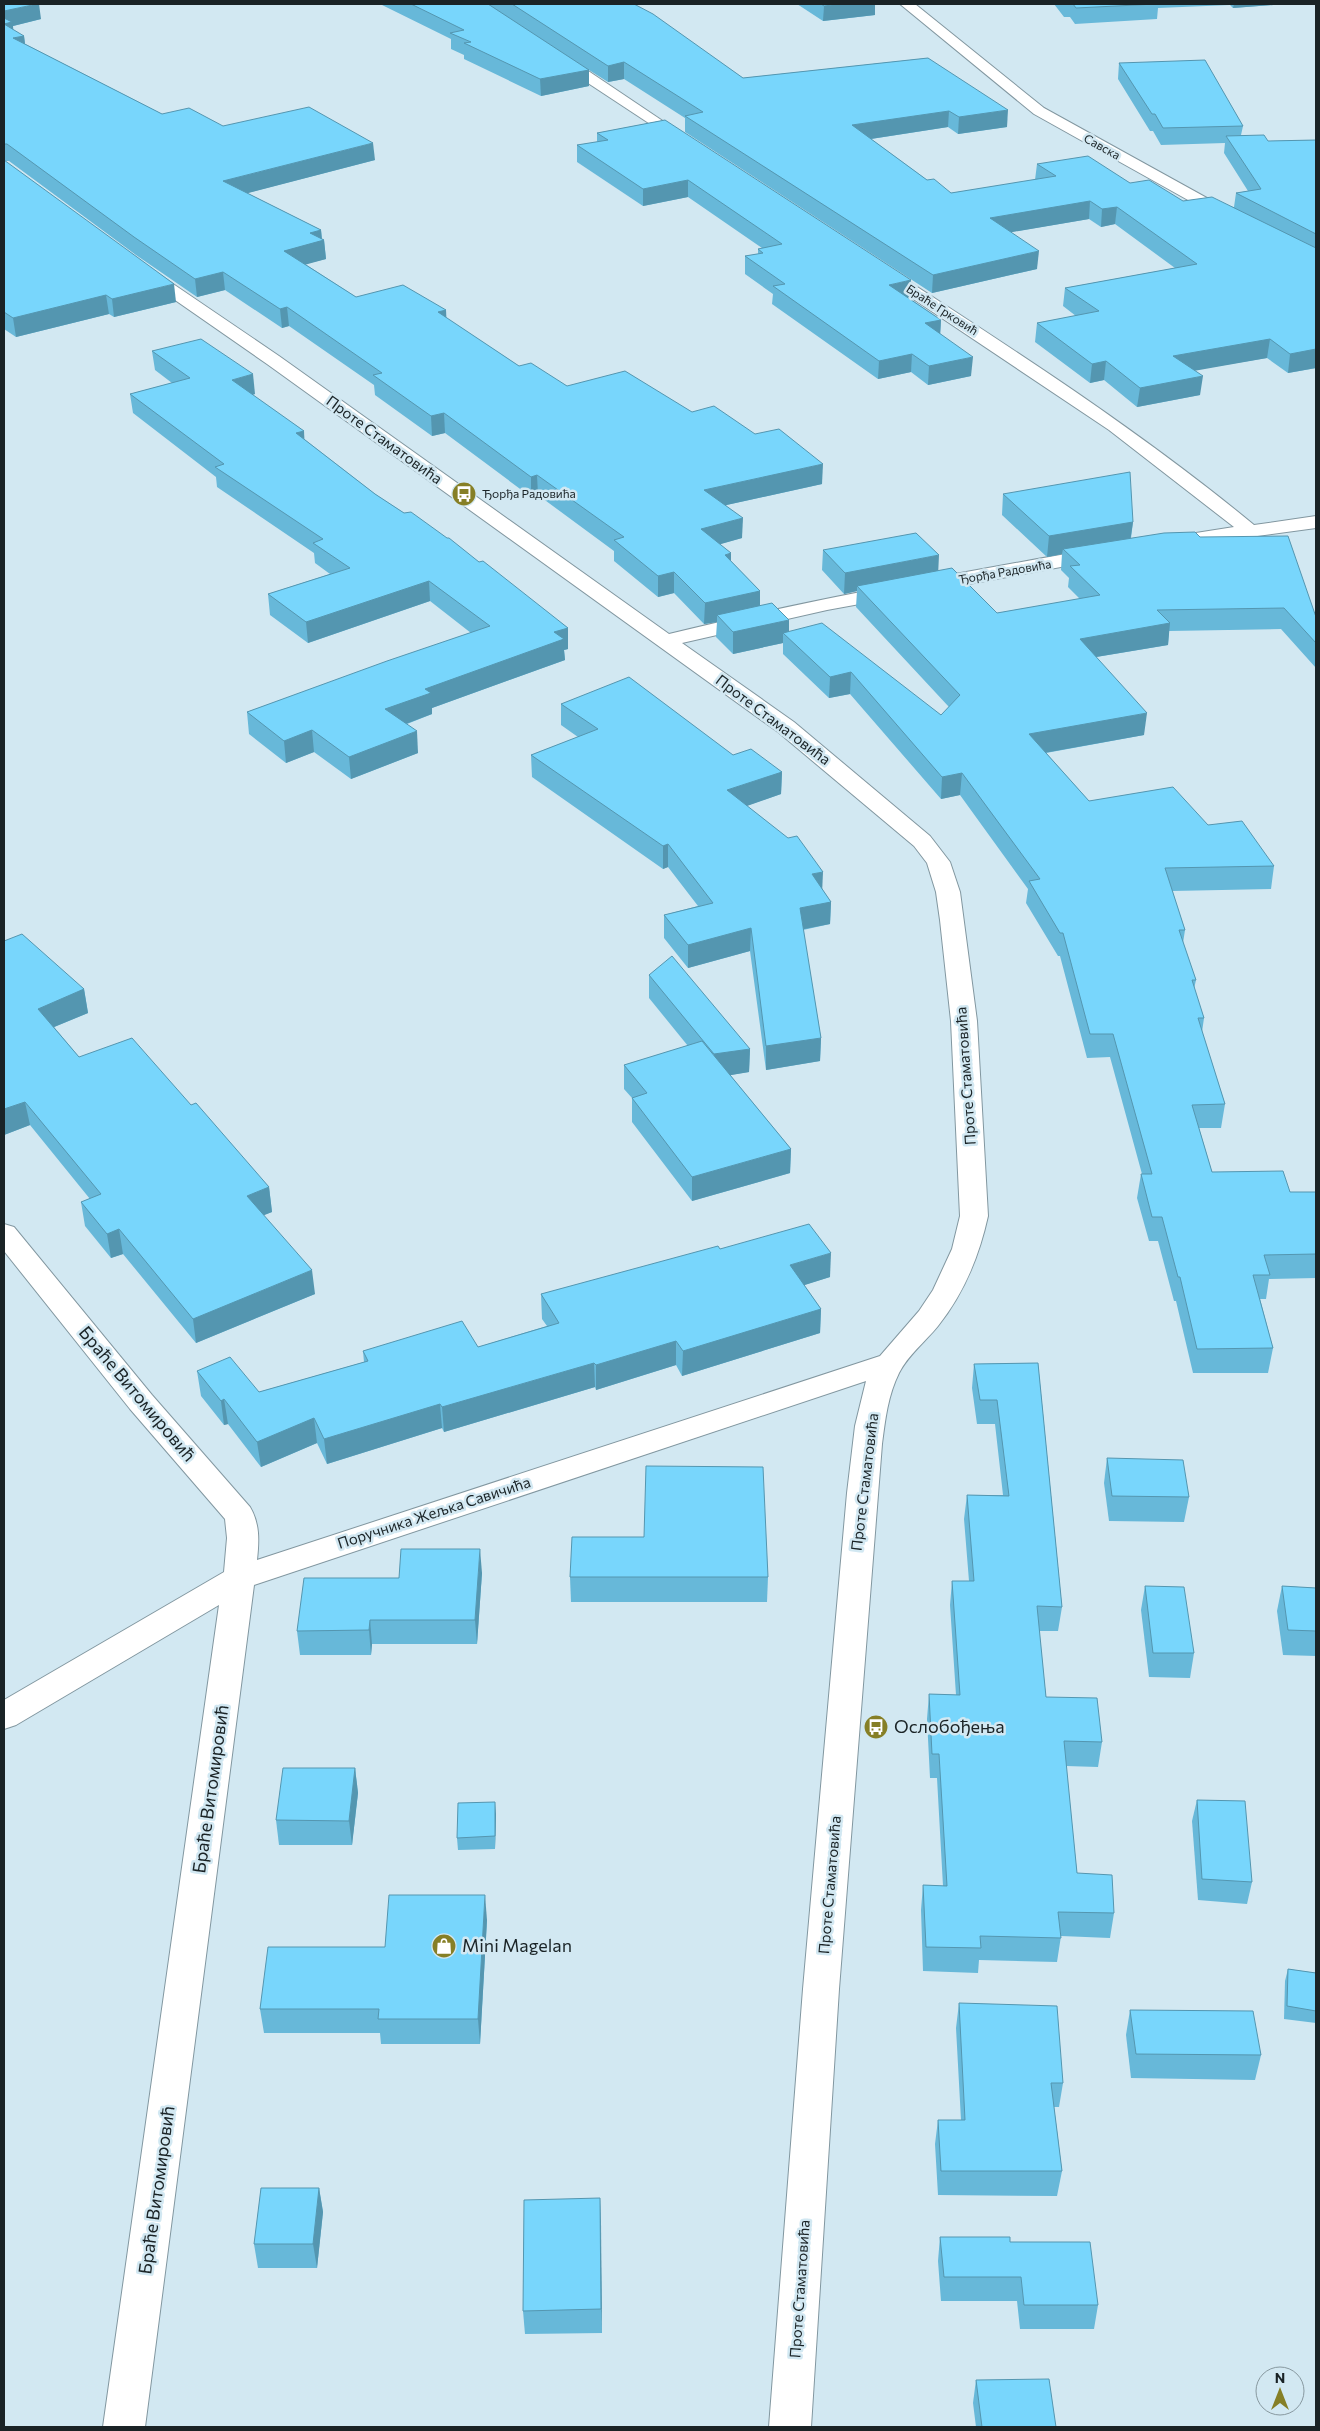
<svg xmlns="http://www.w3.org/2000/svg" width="1320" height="2431" viewBox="0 0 1320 2431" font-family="Commissioner,sans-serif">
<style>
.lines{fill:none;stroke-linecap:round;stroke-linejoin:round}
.minor-casing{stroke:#8297a0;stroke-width:2}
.minor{fill:#fff;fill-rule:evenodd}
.wall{fill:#67b8d9}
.shaded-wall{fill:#5496b0}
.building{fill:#78d6fc;stroke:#5496b0}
.labels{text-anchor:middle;stroke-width:5;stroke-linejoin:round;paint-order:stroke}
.far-street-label{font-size:12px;fill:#1a2326;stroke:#d2e8f2}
.far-poi-label{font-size:12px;fill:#1a2326;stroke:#d2e8f2;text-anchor:start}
.street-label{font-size:15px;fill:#1a2326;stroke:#d2e8f2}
.near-street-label{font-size:18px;fill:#1a2326;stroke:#d2e8f2}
.near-poi-label{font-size:18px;fill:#1a2326;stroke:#d2e8f2;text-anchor:start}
</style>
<rect width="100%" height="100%" fill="#d2e8f2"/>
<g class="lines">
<defs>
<g id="minor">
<path d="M900 4H915L1044 108 1234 213 1236 216 1234 219H1222L1034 114Z"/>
<path d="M558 53 563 54 694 142 687 146 682 145 553 60 551 57 553 54Z"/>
<path d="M879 264 885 266C1011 348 1138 429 1254 525L1316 516V528L1171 548 1164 546 1161 542 1164 538 1234 527 1109 430 873 272 871 269 873 266Z"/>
<path d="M145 267 151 269 279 356 669 634C811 599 955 574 1099 548L1106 550 1109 554 1106 558 1099 560 827 610 682 643 794 722 930 836 950 862 960 892 977 1021 988 1216C979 1257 964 1293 938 1326 925 1342 908 1355 899 1373 888 1395 885 1420 882 1444L839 1989 811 2427H769L803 1989 847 1493 855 1426 866 1381 254 1585 145 2427H103L219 1605 16 1725 4 1729V1700L224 1572 227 1538 225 1519 130 1409 4 1251V1224L14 1227 152 1395 250 1507C260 1524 259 1541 257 1560L880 1356 919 1311 933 1290 952 1249 960 1216 951 1021 940 920 936 892 927 863 914 846 778 732 267 364 139 275 137 272 139 269Z"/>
</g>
</defs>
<use href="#minor" class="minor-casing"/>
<use href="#minor" class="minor"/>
</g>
<g class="wall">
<path d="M4 4 41 19 13 26V30L24 36 25 44 162 114 223 126 375 160 247 193 321 230 322 239 324 240 326 259 305 264 356 297 446 310V318L519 366 567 386 692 412 822 484 726 505 742 538 720 544 731 561 760 591V606L789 632 941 715 949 707 856 607 857 591 844 594 822 570 823 550 938 571 997 613 1080 599 1068 587 1069 578 1061 570 1062 554 1047 557 1002 515 1003 494 1133 522 1131 538 1200 537 1316 617V668L1281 629 1169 631 1168 645 1096 657 1144 735 1046 753 1089 801 1208 825 1274 866 1271 889 1172 891 1185 930 1183 943 1196 980 1194 989 1204 1018 1202 1032 1225 1104 1221 1128H1199L1212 1172 1290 1192H1316V1278L1269 1279 1266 1299H1260L1273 1348 1268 1373H1193L1176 1301H1174L1158 1241H1149L1137 1198 1141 1174H1142L1110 1057 1087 1058 1060 956H1058L1026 903 1028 889 960 795 941 799 850 694 829 698 783 654V643L733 654 716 637 717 622 704 624 674 593 658 597 614 561V551L538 495 531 497 445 433 432 436 375 395 374 385 289 326 282 328 225 290 197 297 136 255 9 161H5L176 302 114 317 109 314 16 337 4 329Z"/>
<path d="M380 4H634L743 78 928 58 1007 127 958 134 948 127 871 139 927 180 951 193 1035 180 1037 164 1130 183 1183 201 1234 207 1236 193 1248 191 1224 153 1225 143 1161 145 1153 131H1150L1118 79 1119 63 1243 126 1241 135 1268 141 1316 140V368L1288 373 1267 358 1194 370 1200 395 1137 407 1104 380 1090 383 1035 342 1037 323 1076 316 1063 306 1065 288 1175 268 1115 224 1101 227 1089 219 1011 232 1037 269 932 293 685 132V118L624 79 608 82 589 70V86L541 96 464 59V55L451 49V39Z"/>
<path d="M797 4H875V15L823 21Z"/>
<path d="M1054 4H1286L1233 8 1230 5 1158 8 1157 19 1075 24 1070 17H1064Z"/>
<path d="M665 120 910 298H909L941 320 940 334 971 376 928 385 911 372 878 379 772 304 773 294 745 274V256L758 254V249L762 248 688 197 643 206 577 162V145L597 142V133Z"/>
<path d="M152 351 255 394 252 395 304 431V439L375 494 479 562 568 628V649L564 650 565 660 432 708V714L407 724 418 753 351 779 314 752 286 763 249 734 247 712 471 633 430 601 308 643 270 615 268 594 330 574 315 563 314 553 217 487 216 477 133 413 130 394 172 383 155 370Z"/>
<path d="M561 704 733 755 782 772 781 794 746 806 822 889 831 902 830 924 803 930 821 1038 820 1061 766 1070 750 951 688 968 664 938V915L698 906 668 867 663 869 532 777 531 755 578 737 561 725Z"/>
<path d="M4 941 84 989 88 1013 54 1027 79 1057 191 1105 269 1187 272 1212 263 1215 315 1294 196 1343 123 1254 111 1258 85 1226 81 1202 90 1199 30 1125 4 1135Z"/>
<path d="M649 975 750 1049 749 1072 730 1075 791 1149 790 1173 692 1201 632 1122V1098L624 1089V1065L688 1046 649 998Z"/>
<path d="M720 1249 830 1277 804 1285 821 1309 820 1333 682 1376 676 1365 596 1390 595 1387 444 1432 442 1428 327 1464 317 1443 261 1467 228 1424 224 1425 201 1396 197 1371 259 1392 364 1362 363 1351 478 1347 547 1326 542 1319 541 1294Z"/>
<path d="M1038 1363 1062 1607 1058 1631H1039L1046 1697 1102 1742 1098 1767 1066 1766 1077 1873 1114 1913 1110 1938 1061 1936 1057 1962 979 1960 978 1973 923 1971 921 1910 923 1885 943 1886 937 1778H930L927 1719 929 1694 956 1695 950 1605 952 1581H969L964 1519 967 1495H1003L995 1424H977L972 1388 974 1364Z"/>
<path d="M1107 1458 1189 1497 1184 1522 1109 1521 1104 1483Z"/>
<path d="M644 1537 768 1577 767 1602H571L570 1577Z"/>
<path d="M482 1573 477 1644H372L371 1655H300L297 1631 399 1578Z"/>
<path d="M1145 1586 1194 1653 1190 1678 1149 1677 1141 1610Z"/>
<path d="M1282 1586 1316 1588V1656L1283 1655 1277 1611Z"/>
<path d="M355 1768 358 1793 352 1845H279L276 1820Z"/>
<path d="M1197 1800 1252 1882 1247 1904 1198 1900 1192 1821Z"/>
<path d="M496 1814 495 1849 458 1850 457 1838Z"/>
<path d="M487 1920 480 2044H381L380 2033H264L260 2009 385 1947Z"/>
<path d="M1288 1969 1316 1973V2023L1284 2019 1285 1981Z"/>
<path d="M959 2003 1063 2083 1059 2107H1054L1062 2171 1057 2196 938 2195 935 2144 938 2120H961L956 2028Z"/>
<path d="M1130 2010 1261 2055 1255 2080 1131 2078 1126 2035Z"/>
<path d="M319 2188 323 2212 317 2268H258L254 2244Z"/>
<path d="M600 2198 602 2333 525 2334 523 2311Z"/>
<path d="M940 2237 1010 2242 1098 2305 1094 2329H1020L1017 2301H941L938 2261Z"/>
<path d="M976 2380 1056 2427H976L973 2403Z"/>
</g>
<g class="shaded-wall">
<path d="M37 4H39L41 19 13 26 14 38 24 36 26 52 4 29V11Z"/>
<path d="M840 4H875V15L823 21 824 6Z"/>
<path d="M1234 4H1286L1233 8Z"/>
<path d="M624 62V79L608 82V66Z"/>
<path d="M589 70V86L541 96 540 79Z"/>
<path d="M1008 110 1007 127 958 134 959 117Z"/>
<path d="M949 111 948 127 851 142 852 125Z"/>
<path d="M373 143 375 160 225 199 223 181Z"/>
<path d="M688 180V197L643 206V189Z"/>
<path d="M1090 201 1089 219 989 236 990 218Z"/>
<path d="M1117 207 1115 224 1101 227 1102 209Z"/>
<path d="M321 230 322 241 324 240 326 259 286 270 284 251 310 233Z"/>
<path d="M1039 251 1037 269 932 293 933 275Z"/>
<path d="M223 272 225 290 197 297 195 279Z"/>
<path d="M911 280 910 298 888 303 889 285Z"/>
<path d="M174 284 176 302 114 317 112 299Z"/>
<path d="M106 295 109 314 16 337 13 318Z"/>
<path d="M287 307 289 326 282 328 280 309Z"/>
<path d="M446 310 447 329 438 312Z"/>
<path d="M941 320 940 338 925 323Z"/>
<path d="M1270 339 1267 358 1171 375 1173 356Z"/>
<path d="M1316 349V368L1288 373 1290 354Z"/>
<path d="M912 354 911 372 878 379 879 361Z"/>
<path d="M973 357 971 376 928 385 929 366Z"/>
<path d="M1106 361 1104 380 1090 383 1092 364Z"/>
<path d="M253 374 255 394 234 400 232 380Z"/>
<path d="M1203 376 1200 395 1137 407 1140 388Z"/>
<path d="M444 413 445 433 432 436 431 416Z"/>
<path d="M304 431 305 451 296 433Z"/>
<path d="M823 464 822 484 704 510V490Z"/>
<path d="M537 475 538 495 531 497V477Z"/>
<path d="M743 518 742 538 700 550 701 529Z"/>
<path d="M1133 522 1130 542 1063 549 1062 554 1047 557 1049 536Z"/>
<path d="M731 553V574L725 555Z"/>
<path d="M939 555 938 576 857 586V591L844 594 845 573Z"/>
<path d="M674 572V593L658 597V576Z"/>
<path d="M429 581 430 601 308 643 306 622Z"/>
<path d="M760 591V612L717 615V622L704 624 705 603Z"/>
<path d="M789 620V638L783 633V643L733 654V632Z"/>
<path d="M1170 623 1168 645 1078 660 1080 639Z"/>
<path d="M568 628V649L564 650 565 660 432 708V714L387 731 385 709 425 689 554 632Z"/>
<path d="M851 672 850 694 829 698 830 677Z"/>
<path d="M1147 713 1144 735 1027 756 1029 734Z"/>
<path d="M312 730 314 752 286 763 284 741Z"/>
<path d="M417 731 418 753 351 779 349 757Z"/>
<path d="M782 772 781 794 727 813V790Z"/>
<path d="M962 773 960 795 941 799 942 777Z"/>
<path d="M668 844V867L663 869V846Z"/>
<path d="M823 872 822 894 812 874Z"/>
<path d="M831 902 830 924 799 930 800 908Z"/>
<path d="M751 928 750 951 688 968V945Z"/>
<path d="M84 989 88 1013 42 1032 38 1009Z"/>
<path d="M821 1038 820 1061 766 1070V1046Z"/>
<path d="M750 1049 749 1072 714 1078V1054Z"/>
<path d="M25 1102 30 1125 4 1135V1109Z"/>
<path d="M791 1149 790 1173 692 1201V1177Z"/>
<path d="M269 1187 272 1212 250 1221 247 1196Z"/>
<path d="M119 1229 123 1254 111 1258 107 1234Z"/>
<path d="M831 1253 830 1277 789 1290 790 1265Z"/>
<path d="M312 1270 315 1294 196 1343 193 1319Z"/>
<path d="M821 1309 820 1333 682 1376 683 1351Z"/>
<path d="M676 1341V1365L596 1390V1365Z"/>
<path d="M594 1363 595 1387 444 1432 442 1407Z"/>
<path d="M224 1399 228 1424 224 1425 221 1401Z"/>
<path d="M440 1404 442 1428 327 1464 324 1439Z"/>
<path d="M314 1418 317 1443 261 1467 257 1442Z"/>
<path d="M480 1549 482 1573 477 1644 475 1620Z"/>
<path d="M370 1620 372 1644 371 1655 369 1630Z"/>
<path d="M355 1768 358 1793 352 1845 349 1821Z"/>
<path d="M495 1802 496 1814 495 1849Z"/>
<path d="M485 1895 487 1920 480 2044 478 2019Z"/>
<path d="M319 2188 323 2212 317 2268 313 2244Z"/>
<path d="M600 2198 601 2222 602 2333 601 2309Z"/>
</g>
<g class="building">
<path d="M4 4H37L4 11Z"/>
<path d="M411 4H488L589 70 540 79 464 43 471 42 450 33 464 30Z"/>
<path d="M512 4H634L653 14 743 78 928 58 1008 110 959 117 949 111 852 125 927 180 934 179 951 193 1056 176 1037 164 1088 156 1130 183 1149 180 1183 201 1212 197 1316 248V349L1290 354 1270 339 1173 356 1203 376 1140 388 1106 361 1092 364 1037 323 1099 311 1065 288 1197 264 1117 207 1102 209 1090 201 990 218 1039 251 933 275 685 116 703 112 624 62 608 66Z"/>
<path d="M821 4H840L824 6Z"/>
<path d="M1073 4H1156L1076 8Z"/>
<path d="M4 18 12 22 4 24Z"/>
<path d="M4 24 24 36 13 38 162 114 189 108 223 126 309 107 373 143 223 181 321 230 310 233 324 240 284 251 356 297 403 285 446 310 438 312 519 366 531 363 567 386 625 371 692 412 714 406 755 434 779 429 823 464 704 490 743 518 701 529 731 553 725 555 760 591 705 603 674 572 658 576 614 540 624 537 537 475 531 477 444 413 431 416 373 375 382 373 287 307 280 309 223 272 195 279 134 237 7 144H4Z"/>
<path d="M1205 60 1243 126 1163 128 1155 114H1152L1119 63Z"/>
<path d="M665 120 911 280 889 285 941 320 925 323 973 357 929 366 912 354 879 361 773 286 785 284 745 256 763 253 758 249 782 244 688 180 643 189 577 145 608 140 597 133Z"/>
<path d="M1264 135 1268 141 1316 140V234L1236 193 1261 189 1226 136Z"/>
<path d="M4 160 174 284 112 299 106 295 13 318 4 312Z"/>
<path d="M201 339 253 374 232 380 304 431 296 433 375 494 404 513 411 512 447 538H449L479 562 483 561 568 628 554 632 564 639 425 689 431 693 385 709 417 731 349 757 312 730 284 741 247 712 387 661 490 626 429 581 306 622 268 594 350 568 313 543 323 539 215 467 224 464 130 394 190 378 152 351Z"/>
<path d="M1130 472 1133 522 1049 536 1003 494Z"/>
<path d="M1195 532 1200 537 1288 536 1316 617V643L1284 608 1157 610 1170 623 1080 639 1147 713 1029 734 1089 801 1173 787 1208 825 1242 821 1274 866 1165 868 1185 930H1179L1196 980H1192L1204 1018H1198L1225 1104 1192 1105 1212 1172 1283 1171 1290 1192H1316V1254L1264 1255 1270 1275H1253L1273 1348 1197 1349 1180 1277H1178L1162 1217H1152L1141 1174H1152L1113 1034H1090L1063 933H1060L1029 881 1040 879 962 773 942 777 851 672 830 677 783 633 822 623 941 715 960 695 857 586 952 568 997 613 1100 595 1070 566 1080 565 1063 549 1164 533Z"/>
<path d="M916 533 939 555 845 573 823 550Z"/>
<path d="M772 603 789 620 733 632 717 615Z"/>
<path d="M629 677 733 755 751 749 782 772 727 790 788 838 797 836 823 872 812 874 831 902 800 908 821 1038 766 1046 751 928 688 945 664 915 713 903 668 844 663 846 531 755 598 729 561 704Z"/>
<path d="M22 934 84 989 38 1009 79 1057 132 1038 191 1105 196 1103 269 1187 247 1196 312 1270 193 1319 119 1229 107 1234 81 1202 101 1194 25 1102 4 1109V941Z"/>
<path d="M672 956 750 1049 714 1054 649 975Z"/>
<path d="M702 1041 791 1149 692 1177 632 1098 647 1093 624 1065Z"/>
<path d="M809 1224 831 1253 790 1265 821 1309 683 1351 676 1341 596 1365 594 1363 442 1407 440 1404 324 1439 314 1418 257 1442 224 1399 221 1401 197 1371 230 1357 259 1392 368 1361 363 1351 462 1321 478 1347 559 1323 541 1294 718 1246 720 1249Z"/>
<path d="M1038 1363 1062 1607 1037 1606 1046 1697 1097 1698 1102 1742 1064 1741 1077 1873 1112 1875 1114 1913 1058 1912 1061 1938 980 1936 981 1948 926 1947 923 1885 947 1886 939 1754H932L929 1694 960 1695 952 1581H974L967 1495 1009 1496 997 1400H980L974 1364Z"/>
<path d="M1107 1458 1183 1460 1189 1497 1112 1496Z"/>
<path d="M646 1466 763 1467 768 1577H570L572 1537H644Z"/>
<path d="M401 1549H480L475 1620H370L369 1630 297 1631 304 1578H399Z"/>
<path d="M1145 1586 1184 1587 1194 1653H1153Z"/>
<path d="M1282 1586 1316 1588V1631L1288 1630Z"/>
<path d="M283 1768H355L349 1821 276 1820Z"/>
<path d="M1197 1800 1245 1801 1252 1882 1202 1879Z"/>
<path d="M495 1802V1836L457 1838 458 1803Z"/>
<path d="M389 1895H485L478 2019H378L379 2009H260L268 1947H385Z"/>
<path d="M1288 1969 1316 1973V2011L1287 2006Z"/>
<path d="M959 2003 1057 2006 1063 2083H1051L1062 2171H941L938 2120H965Z"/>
<path d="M1130 2010 1253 2011 1261 2055 1136 2054Z"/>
<path d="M261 2188H319L313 2244H254Z"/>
<path d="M600 2198 601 2309 523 2311 524 2200Z"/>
<path d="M940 2237H1010V2242H1090L1098 2305H1024L1021 2277H944Z"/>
<path d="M1049 2379 1056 2427H982L976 2380Z"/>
</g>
<defs>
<symbol id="bus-disc" viewBox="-11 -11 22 22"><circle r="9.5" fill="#867f26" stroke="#d2e8f2"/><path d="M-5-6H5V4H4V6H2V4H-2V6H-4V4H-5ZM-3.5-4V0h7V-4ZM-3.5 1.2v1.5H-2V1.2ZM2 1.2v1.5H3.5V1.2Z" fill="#fff"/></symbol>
<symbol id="shop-disc" viewBox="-11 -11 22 22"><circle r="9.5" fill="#867f26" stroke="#d2e8f2"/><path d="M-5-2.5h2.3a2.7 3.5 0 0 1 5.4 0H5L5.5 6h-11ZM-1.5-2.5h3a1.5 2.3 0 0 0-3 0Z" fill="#fff"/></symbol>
</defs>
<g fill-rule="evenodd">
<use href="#bus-disc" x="450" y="480" width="28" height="28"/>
<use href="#bus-disc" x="862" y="1713" width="28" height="28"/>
<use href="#shop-disc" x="430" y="1932" width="28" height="28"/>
</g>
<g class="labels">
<g class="far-street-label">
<text transform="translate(1102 147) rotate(29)" y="4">Савска</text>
<text transform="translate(942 310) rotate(33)" y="4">Браће Грковић</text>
<text transform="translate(1005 572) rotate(-10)" y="4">Ђорђа Радовића</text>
</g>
<g class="far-poi-label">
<text x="482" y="498">Ђорђа Радовића</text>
</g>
<g class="street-label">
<text transform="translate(384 440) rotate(36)" y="5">Проте Стаматовића</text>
<text transform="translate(773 720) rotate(37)" y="5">Проте Стаматовића</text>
<text transform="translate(966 1076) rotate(-94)" y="5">Проте Стаматовића</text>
<text transform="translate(865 1482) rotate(-83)" y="5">Проте Стаматовића</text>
<text transform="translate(434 1513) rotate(-18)" y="5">Поручника Жељка Савичића</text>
<text transform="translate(830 1885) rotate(-85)" y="5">Проте Стаматовића</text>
<text transform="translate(800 2289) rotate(-86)" y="5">Проте Стаматовића</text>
</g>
<g class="near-street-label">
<text transform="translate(137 1394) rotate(50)" y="6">Браће Витомировић</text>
<text transform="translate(211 1789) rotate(-82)" y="6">Браће Витомировић</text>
<text transform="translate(157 2190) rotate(-82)" y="6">Браће Витомировић</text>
</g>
<g class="near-poi-label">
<text x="894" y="1733">Ослобођења</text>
<text x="462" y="1952">Mini Magelan</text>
</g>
</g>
<rect width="1320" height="2431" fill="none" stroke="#1a2326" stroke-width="10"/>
<g transform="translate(1280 2391)"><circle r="24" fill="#d2e8f2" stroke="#8899a0"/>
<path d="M0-4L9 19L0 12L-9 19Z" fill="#867f26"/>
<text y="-8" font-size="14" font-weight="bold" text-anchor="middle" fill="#1a2326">N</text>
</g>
</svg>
